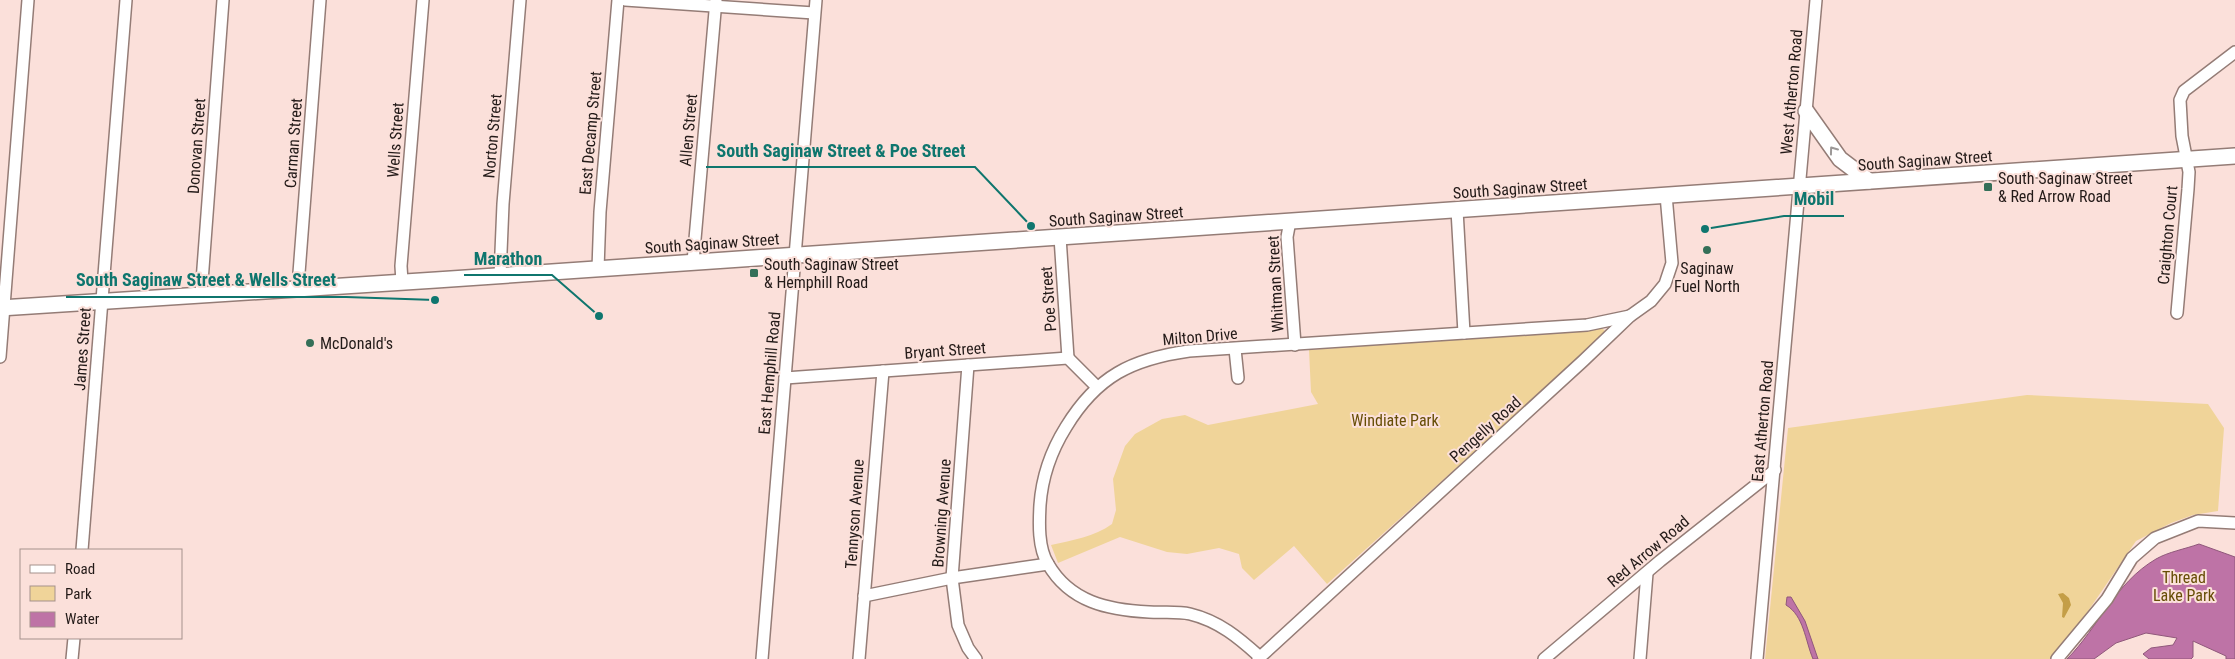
<svg xmlns="http://www.w3.org/2000/svg" width="2235" height="659" viewBox="0 0 2235 659" font-family="'Roboto Condensed',sans-serif">
<style>
.green{fill:#f0d499}
.forest{fill:#c49e47}
.water{fill:#be73a6;stroke:#90587b}
.lines{fill:none;stroke-linecap:round;stroke-linejoin:round}
.minor-casing{stroke:#947c76;stroke-width:14}
.major-casing{stroke:#947c76;stroke-width:18}
.minor{stroke:#fff;stroke-width:11}
.major{stroke:#fff;stroke-width:15}
.oneway{stroke:#9c9897}
.poi-dot{fill:#346f58;stroke:#fbe0da;stroke-width:2}
.labels{text-anchor:middle;stroke-width:4;stroke-linejoin:round;paint-order:stroke}
.street-label{font-size:16px;fill:#231a18;stroke:#fbe0da}
.poi-label{font-size:16px;fill:#231a18;stroke:#fbe0da;text-anchor:start}
.park-label{font-size:16px;fill:#664d05;stroke:#fbe0da}
.leader{fill:none;stroke:#0f766e;stroke-width:2}
.callout-dot{fill:#0f766e;stroke:#fbe0da;stroke-width:2}
.callout-label{font-size:18px;text-anchor:middle;font-weight:bold;fill:#0f766e;stroke:#fbe0da;stroke-width:4;stroke-linejoin:round;paint-order:stroke}
</style>
<rect width="100%" height="100%" fill="#fbe0da"/>
<g class="green">
<path d="M1601 327 1605 331 1601 338 1327 584 1294 546 1254 580 1242 568 1239 554 1219 548 1187 554 1167 552 1120 537 1058 563 1051 545C1073 540 1094 537 1112 524L1116 510 1113 479 1125 446 1135 434 1162 419 1185 415 1208 425 1318 404 1311 392 1309 350 1572 331Z"/>
<path d="M2027 395 2208 404 2224 428 2218 511 2193 515 2171 523 2136 541 2060 652 2059 659H1765L1788 428Z"/>
</g>
<path class="forest" d="M2063 593 2069 598 2071 605 2064 618 2062 617 2063 603 2058 594Z"/>
<g class="water">
<path d="M2199 544 2235 557V659H2226V656L2193 641V657L2191 659H2149L2143 654 2151 648 2173 645 2177 638 2146 633 2116 643 2094 659H2067C2098 628 2115 583 2156 559 2168 552 2185 549 2199 544Z"/>
<path d="M1787 597H1791L1805 621 1818 659H1813C1805 640 1804 616 1786 605Z"/>
</g>
<g class="lines">
<defs>
<g id="minor">
<path d="M625 0 814 13"/>
<path d="M1457 210 1464 333"/>
<path d="M1290 221 1287 237 1295 345"/>
<path d="M1060 237 1068 358"/>
<path d="M693 262 716 0"/>
<path d="M598 269 600 212 618 0"/>
<path d="M500 276 503 204 520 0"/>
<path d="M402 282 401 266 423 0"/>
<path d="M301 289 299 273 320 0"/>
<path d="M201 295 223 0"/>
<path d="M2177 313 2188 189 2189 172 2182 136 2180 100 2184 91 2235 52"/>
<path d="M1235 349 1238 378"/>
<path d="M0 357 28 0"/>
<path d="M968 365 952 578 958 625 968 648 976 659"/>
<path d="M785 378 1068 358 1097 387"/>
<path d="M82 550 126 0"/>
<path d="M864 596 952 578 1048 564"/>
<path d="M1260 657C1239 638 1219 621 1190 614 1177 611 1162 613 1149 612 1108 610 1070 602 1048 564 1038 548 1039 523 1040 505 1042 477 1051 451 1066 427 1097 376 1132 359 1189 351L1587 325 1630 316"/>
<path d="M72 659 74 638"/>
<path d="M762 659 816 0"/>
<path d="M859 659 883 371"/>
<path d="M1258 659 1583 361 1630 316 1651 301 1665 284 1672 263 1666 195"/>
<path d="M1544 659 1660 561 1775 470"/>
<path d="M1640 659 1647 573"/>
<path d="M1757 659 1816 0"/>
<path d="M2057 659 2107 599 2132 558 2155 538 2198 521 2235 523"/>
</g>
<g id="major">
<path d="M1806 111 1840 159 1869 181"/>
<path d="M0 308 436 280 2235 156"/>
</g>
</defs>
<use href="#minor" class="minor-casing"/>
<use href="#major" class="major-casing"/>
<use href="#minor" class="minor"/>
<use href="#major" class="major"/>
</g>
<defs><path id="oneway-chevron" d="M-2-3.5L2.5 0L-2 3.5" fill="none" stroke-width="1.6" stroke-linecap="round" stroke-linejoin="round" transform="scale(1.25)"/></defs>
<use class="oneway" href="#oneway-chevron" transform="translate(1833 150) rotate(-126)"/>
<g class="poi-dot">
<rect x="1983" y="182" width="10" height="10" rx="2.5"/>
<circle cx="1707" cy="250" r="5"/>
<rect x="749" y="268" width="10" height="10" rx="2.5"/>
<circle cx="310" cy="343" r="5"/>
</g>
<g class="labels">
<g class="street-label">
<text transform="translate(1791 92) rotate(-85)" y="6">West Atherton Road</text>
<text transform="translate(688 130) rotate(-85)" y="6">Allen Street</text>
<text transform="translate(590 133) rotate(-85)" y="6">East Decamp Street</text>
<text transform="translate(492 136) rotate(-85)" y="6">Norton Street</text>
<text transform="translate(395 140) rotate(-86)" y="6">Wells Street</text>
<text transform="translate(293 143) rotate(-86)" y="6">Carman Street</text>
<text transform="translate(196 146) rotate(-86)" y="6">Donovan Street</text>
<text transform="translate(1925 160) rotate(-4)" y="6">South Saginaw Street</text>
<text transform="translate(1520 188) rotate(-4)" y="6">South Saginaw Street</text>
<text transform="translate(1116 216) rotate(-4)" y="6">South Saginaw Street</text>
<text transform="translate(2167 235) rotate(-85)" y="6">Craighton Court</text>
<text transform="translate(712 243) rotate(-4)" y="6">South Saginaw Street</text>
<text transform="translate(1275 284) rotate(-93)" y="6">Whitman Street</text>
<text transform="translate(1048 299) rotate(-94)" y="6">Poe Street</text>
<text transform="translate(1200 336) rotate(-5)" y="6">Milton Drive</text>
<text transform="translate(82 349) rotate(-86)" y="6">James Street</text>
<text transform="translate(945 350) rotate(-4)" y="6">Bryant Street</text>
<text transform="translate(769 373) rotate(-85)" y="6">East Hemphill Road</text>
<text transform="translate(1762 421) rotate(-85)" y="6">East Atherton Road</text>
<text transform="translate(1485 429) rotate(-42)" y="6">Pengelly Road</text>
<text transform="translate(941 513) rotate(-86)" y="6">Browning Avenue</text>
<text transform="translate(854 514) rotate(-86)" y="6">Tennyson Avenue</text>
<text transform="translate(1648 551) rotate(-40)" y="6">Red Arrow Road</text>
</g>
<g class="poi-label">
<text x="1998" y="184">South Saginaw Street<tspan x="1998" dy="18">&amp; Red Arrow Road</tspan></text>
<text x="764" y="270">South Saginaw Street<tspan x="764" dy="18">&amp; Hemphill Road</tspan></text>
<text x="1707" y="274" text-anchor="middle">Saginaw<tspan x="1707" dy="18">Fuel North</tspan></text>
<text x="320" y="349">McDonald's</text>
</g>
<g class="park-label">
<text x="1395" y="426">Windiate Park</text>
<text x="2184" y="583">Thread<tspan x="2184" dy="18">Lake Park</tspan></text>
</g>
</g>
<path class="leader" d="M1031 226L975 167H706M1705 229L1784 216H1844M599 316L552 275H464M435 300L346 297H66"/>
<g class="callout-dot">
<circle cx="1031" cy="226" r="5"/>
<circle cx="1705" cy="229" r="5"/>
<circle cx="599" cy="316" r="5"/>
<circle cx="435" cy="300" r="5"/>
</g>
<g class="callout-label">
<text x="841" y="157">South Saginaw Street &amp; Poe Street</text>
<text x="1814" y="205">Mobil</text>
<text x="508" y="265">Marathon</text>
<text x="206" y="286">South Saginaw Street &amp; Wells Street</text>
</g>
<rect x="20" y="549" width="162" height="90" fill="#fbe0da" stroke="#a5918c"/>
<rect x="30" y="565" width="25" height="8" fill="#ffffff" stroke="#a5918c"/>
<text x="65" y="574" font-size="15" fill="#231a18">Road</text>
<rect x="30" y="586" width="25" height="15" fill="#f0d499" stroke="#a5918c"/>
<text x="65" y="599" font-size="15" fill="#231a18">Park</text>
<rect x="30" y="612" width="25" height="15" fill="#be73a6" stroke="#a5918c"/>
<text x="65" y="624" font-size="15" fill="#231a18">Water</text>
</svg>
